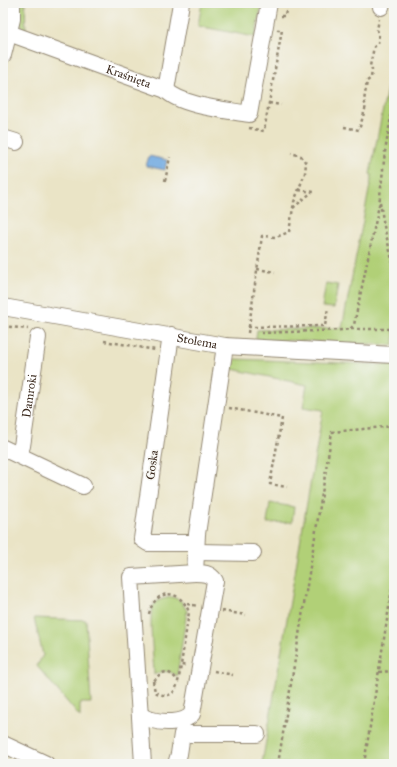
<svg xmlns="http://www.w3.org/2000/svg" width="397" height="767" viewBox="0 0 397 767" font-family="'IM FELL Great Primer',serif">
<style>
.green{fill:#b1d077;stroke:#767d4a}
.water{fill:#72aae1;stroke:#566a80}
.lines{fill:none;stroke-linecap:round;stroke-linejoin:round}
.minor-casing{stroke:#928772;stroke-width:18}
.path{stroke:#928772;stroke-width:2.5;stroke-dasharray:3 3;stroke-linecap:butt}
.minor{stroke:#fff;stroke-width:16}
.labels{text-anchor:middle;stroke-width:3;stroke-linejoin:round;paint-order:stroke}
.street-label{font-size:12px;fill:#3b2a1e;stroke:#f6f6f2}
</style>
<rect width="100%" height="100%" fill="#f6f6f2"/>
<filter id="ink" filterUnits="userSpaceOnUse"><feTurbulence type="fractalNoise" baseFrequency=".025" numOctaves="2"/><feDisplacementMap in="SourceGraphic" scale="8" xChannelSelector="R" yChannelSelector="G"/><feConvolveMatrix kernelMatrix="1 2 1 2 8 2 1 2 1" color-interpolation-filters="sRGB"/></filter>
<filter id="wash" filterUnits="userSpaceOnUse"><feTurbulence type="fractalNoise" baseFrequency=".012" numOctaves="4" result="noise"/><feDisplacementMap in="SourceGraphic" scale="16" xChannelSelector="R" yChannelSelector="G"/><feGaussianBlur stdDeviation="0.9" result="paint"/><feColorMatrix in="noise" values="0 0 0 0 0 0 0 0 0 0 0 0 0 0 0 0 0 1.4 0 .05"/><feComposite in="paint" operator="in"/></filter>
<g filter="url(#wash)">
<rect width="100%" height="100%" fill="#eae4c6"/>
<g class="green">
<path d="M18 3H25L26 32C17 21 18 16 18 3Z"/>
<path d="M202 3H262L255 37 198 26Z"/>
<path d="M394 54V345L256 339 257 330 342 328 372 175 370 174Z"/>
<path d="M326 283 338 285 334 308 322 307Z"/>
<path d="M235 359 394 365V764H262L323 410 303 407 307 385 232 369Z"/>
<path d="M270 503 294 507 292 522 267 523Z"/>
<path d="M173 597 181 601 187 611 177 676C169 670 163 670 154 675 154 661 148 617 153 606 157 599 166 598 173 597Z"/>
<path d="M34 618 86 620 91 703H80V717L37 666 43 655Z"/>
</g>
<path class="water" d="M149 156 167 160 165 170 146 166Z"/>
</g>
<g filter="url(#ink)">
<g class="lines">
<defs>
<g id="minor">
<path d="M381 7 382 3"/>
<path id="s1" d="M9 33 166 90C181 106 227 110 249 114L269 3"/>
<path d="M3 55 12 19V3"/>
<path d="M166 90 181 3"/>
<path d="M3 138 16 142"/>
<path id="s2" d="M3 307 225 346 394 355"/>
<path d="M171 335 142 539 148 543H196"/>
<path d="M3 448 83 486"/>
<path id="s3" d="M17 454 22 446 38 337"/>
<path d="M196 552 253 553"/>
<path d="M140 715C144 717 147 719 152 720 162 723 184 724 192 714L215 581C210 573 203 573 195 573L197 534 225 346"/>
<path d="M3 744 46 764"/>
<path d="M143 764 131 577 195 573"/>
<path d="M176 764 179 754 182 734H257"/>
</g>
</defs>
<use href="#minor" class="minor-casing"/>
<g class="path">
<path d="M281 16H285L287 3"/>
<path d="M269 103 281 105"/>
<path d="M344 127 359 130 366 106 364 101 367 81 371 78 372 70 370 66 374 47 378 44 379 34 377 30 379 19"/>
<path d="M249 128 264 131 282 30H278L279 29"/>
<path d="M165 181 170 157"/>
<path d="M299 190 314 192"/>
<path d="M380 202 384 226 394 268"/>
<path d="M293 208 312 192"/>
<path d="M257 269 275 272"/>
<path d="M3 326 28 329"/>
<path d="M248 327 325 326 328 308"/>
<path d="M351 329H394"/>
<path d="M248 333 262 236 276 237 289 232 294 202 305 173 306 163 301 156 291 153"/>
<path d="M261 333 343 330 350 329 354 325 379 205 385 152 394 99"/>
<path d="M104 341 156 350"/>
<path d="M229 408 282 418 270 484 287 487"/>
<path d="M187 604 198 606"/>
<path d="M222 611 246 615"/>
<path d="M149 614C155 588 180 588 189 612L181 665"/>
<path d="M214 671 233 675"/>
<path d="M379 672 394 671"/>
<path d="M153 681 155 692C178 704 178 681 181 665L187 666"/>
<path d="M154 681C162 669 170 670 178 681"/>
<path d="M278 764 332 432 394 426"/>
<path d="M364 764 394 576"/>
</g>
<use href="#minor" class="minor"/>
</g>
</g>
<g class="labels">
<g class="street-label">
<text dy="4" stroke="none"><textPath href="#s1" startOffset="127">Kraśnięta</textPath></text>
<text dy="4" stroke="none"><textPath href="#s2" startOffset="197">Stolema</textPath></text>
<text dy="4" stroke="none"><textPath href="#s3" startOffset="60">Damroki</textPath></text>
<text transform="translate(152 465) rotate(-82)" y="4">Goska</text>
</g>
</g>
<rect width="397" height="767" fill="none" stroke="#f6f6f2" stroke-width="16"/>
</svg>
